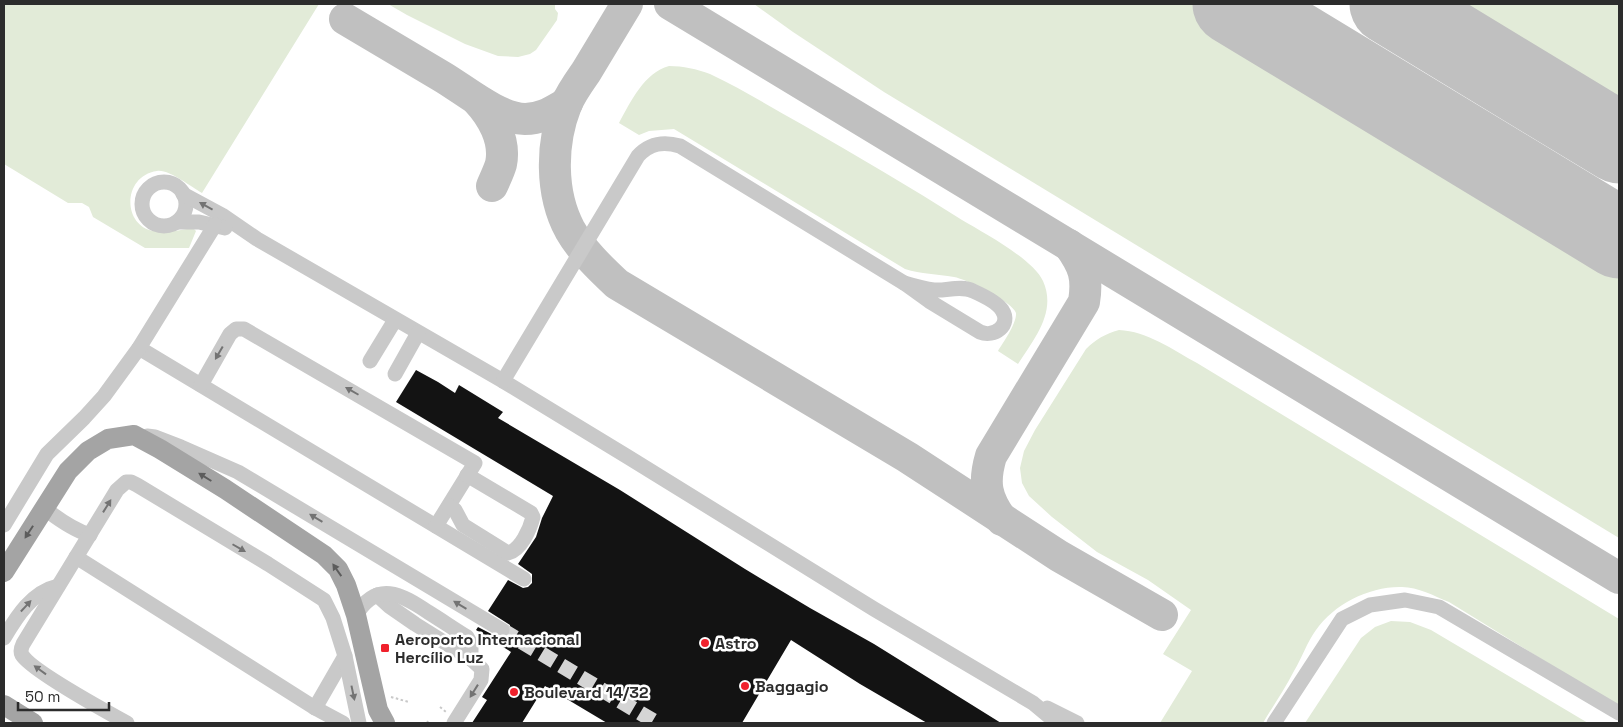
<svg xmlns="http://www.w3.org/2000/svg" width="1623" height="727" viewBox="0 0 1623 727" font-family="'Space Grotesk',sans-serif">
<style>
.green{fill:#e2ebd8}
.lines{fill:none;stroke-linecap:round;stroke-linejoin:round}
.taxiway{stroke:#c0c0c0;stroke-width:32}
.runway{stroke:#c0c0c0;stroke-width:81}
.building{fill:#131313}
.minor-tunnel{stroke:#d5d5d5;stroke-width:15;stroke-dasharray:15 8;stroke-linecap:butt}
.path{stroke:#c9c9c9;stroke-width:2;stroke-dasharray:2.5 2.5;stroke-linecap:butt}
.minor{stroke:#c9c9c9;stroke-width:15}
.major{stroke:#a4a4a4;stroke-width:20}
.oneway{fill:#737373}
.oneway2{fill:#5c5c5c}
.poi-dot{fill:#f0212c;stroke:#fff;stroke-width:2}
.labels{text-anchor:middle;stroke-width:5;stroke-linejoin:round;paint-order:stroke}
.poi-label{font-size:16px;font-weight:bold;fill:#2c2c2c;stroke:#fff;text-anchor:start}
</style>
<rect width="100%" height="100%" fill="#fff"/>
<g class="green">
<path d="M4 4H319L202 193C191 187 169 169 157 171 122 176 122 226 154 231 167 233 180 230 193 228L196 231 189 248H145L93 217 89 207 82 203H68L4 164Z"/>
<path d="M388 4H555V9L558 13 557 20 536 50 530 54 518 57 498 56 465 44 407 15Z"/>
<path d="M754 4H1205L1619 255V538L884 92 793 32Z"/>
<path d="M1416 4H1619V126L1601 116Z"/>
<path d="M669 66C683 66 697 69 710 74 742 89 772 108 803 125 857 156 910 187 962 220 984 233 1033 259 1043 281 1057 312 1034 339 1018 364L998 351C1003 343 1017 323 1016 313 1013 302 966 279 954 277 937 274 921 274 905 269L674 129 649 131 639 135 619 123C631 101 644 73 669 66Z"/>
<path d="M1119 330C1147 331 1173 350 1197 363L1619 619V707L1449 602C1434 596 1418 587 1402 587 1370 586 1334 604 1316 630 1307 642 1302 658 1294 671 1285 689 1273 706 1263 723H1160L1192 671 1163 654 1191 610 1148 580 1097 552 1052 517 1029 496 1022 483 1020 468 1024 451 1035 430 1086 349C1096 339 1105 334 1119 330Z"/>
<path d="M1391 621 1410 622 1431 630 1588 723H1305L1361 638 1375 627Z"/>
</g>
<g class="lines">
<g class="taxiway">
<path d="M627 4C613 27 600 49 586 72 579 82 571 93 566 105 551 143 550 193 570 230 582 251 600 268 617 284L907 457 1059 556 1162 615"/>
<path d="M670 4 1619 578"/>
<path d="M345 19C377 38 409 57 441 76 465 90 497 118 525 119 542 119 553 111 567 103"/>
<path d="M477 100C492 116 506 140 501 164 499 171 495 179 492 186"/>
<path d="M1002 520C986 498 983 483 991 456L1084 302C1088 277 1084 266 1069 245"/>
</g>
<g class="runway">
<path d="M1233 4 1619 238"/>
<path d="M1390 4 1619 143"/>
</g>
</g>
<path class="building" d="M416 370 438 382 455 393 459 385 503 412 498 418 620 490 745 569 810 608 874 644 1001 723H927L860 684 791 640 742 723H607L545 686 522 723H472L487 700 482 697 511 652 476 630 478 627 501 639 506 638 510 634V625L488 611 508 580 523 588 528 587 532 583V574L518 564 536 537 542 518 553 496 396 402Z"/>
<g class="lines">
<path class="minor-tunnel" d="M502 630 657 723"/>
<g class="path">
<path d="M391 697 409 702"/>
<path d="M440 707 446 712"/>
<path d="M427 723 428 721"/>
</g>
<g class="minor">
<circle cx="164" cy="204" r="22"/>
<path d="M183 194 222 215 257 239 503 381 628 457 874 609 1033 703 1057 723"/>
<path d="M177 222H199L225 228"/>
<path d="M904 283C914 286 924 289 934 290 947 291 961 285 973 291 982 295 997 302 1002 310 1012 325 994 338 980 332L929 301Z"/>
<path d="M139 348 524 579"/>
<path d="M370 361 395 320"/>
<path d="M395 374 418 333"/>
<path d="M503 381 638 156C650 143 663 141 680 146L904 283"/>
<path d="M201 385 230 334 236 329H244L475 463 436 526"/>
<path d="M147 436 155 437 181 447 238 472 502 630"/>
<path d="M47 504 48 511C61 521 74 530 90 535"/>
<path d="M449 506 455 510 463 525 508 553C521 550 530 529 533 517L531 513 467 475"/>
<path d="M4 525 47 454 84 418 104 396 139 348 215 225"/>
<path d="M76 557 315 708 343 723"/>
<path d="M377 595 389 606 415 624 471 659 482 669 481 680 454 723"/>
<path d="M356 615C377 580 401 594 428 612 441 620 454 629 467 637L471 644V659"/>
<path d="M4 638C17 616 32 592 58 586"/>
<path d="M315 708 345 656"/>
<path d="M1047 708 1077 723"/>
<path d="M127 723C107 712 31 670 22 655 20 651 21 648 23 644L117 490 126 482H131L137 485 268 564 324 600 333 618 345 656 359 723"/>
<path d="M1274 723 1342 619 1370 605 1405 600 1439 607 1619 713"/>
</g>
<g class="major">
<path d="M4 572 68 471 88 451 108 439 134 435 160 449 225 489 324 555 338 569 346 585 356 615 378 710 385 723"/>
<path d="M4 705 33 723"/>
</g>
</g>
<defs><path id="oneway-solid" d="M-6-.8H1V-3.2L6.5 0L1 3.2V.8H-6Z" transform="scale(1.25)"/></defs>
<g class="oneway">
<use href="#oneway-solid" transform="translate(206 206) rotate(-151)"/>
<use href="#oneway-solid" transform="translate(219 353) rotate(120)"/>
<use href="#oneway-solid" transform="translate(352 391) rotate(-150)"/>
<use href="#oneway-solid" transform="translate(107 506) rotate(-58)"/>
<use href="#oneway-solid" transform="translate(316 518) rotate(-149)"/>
<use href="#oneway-solid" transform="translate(239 548) rotate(30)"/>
<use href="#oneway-solid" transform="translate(460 605) rotate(-149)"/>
<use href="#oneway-solid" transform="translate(26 606) rotate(-47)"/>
<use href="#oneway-solid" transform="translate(40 670) rotate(-144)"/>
<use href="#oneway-solid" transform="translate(474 691) rotate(122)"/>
<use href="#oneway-solid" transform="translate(353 693) rotate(78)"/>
</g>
<g class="oneway2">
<use href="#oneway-solid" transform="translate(205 477) rotate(-148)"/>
<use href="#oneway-solid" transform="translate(29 532) rotate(123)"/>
<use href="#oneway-solid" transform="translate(337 570) rotate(-125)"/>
</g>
<g class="poi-dot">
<circle cx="705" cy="643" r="5"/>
<rect x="380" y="643" width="10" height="10" rx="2.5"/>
<circle cx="745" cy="686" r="5"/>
<circle cx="514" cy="692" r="5"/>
</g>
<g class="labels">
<g class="poi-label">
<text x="395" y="645">Aeroporto Internacional<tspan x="395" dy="18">Hercílio Luz</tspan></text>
<text x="715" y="649">Astro</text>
<text x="755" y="692">Baggagio</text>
<text x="524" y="698">Boulevard 14/32</text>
</g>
</g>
<rect width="1623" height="727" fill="none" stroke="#2c2c2c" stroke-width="10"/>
<path d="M18 702v8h91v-8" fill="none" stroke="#2c2c2c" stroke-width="2.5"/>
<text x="25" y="702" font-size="15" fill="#2c2c2c" stroke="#ffffff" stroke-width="4" paint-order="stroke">50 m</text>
</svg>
